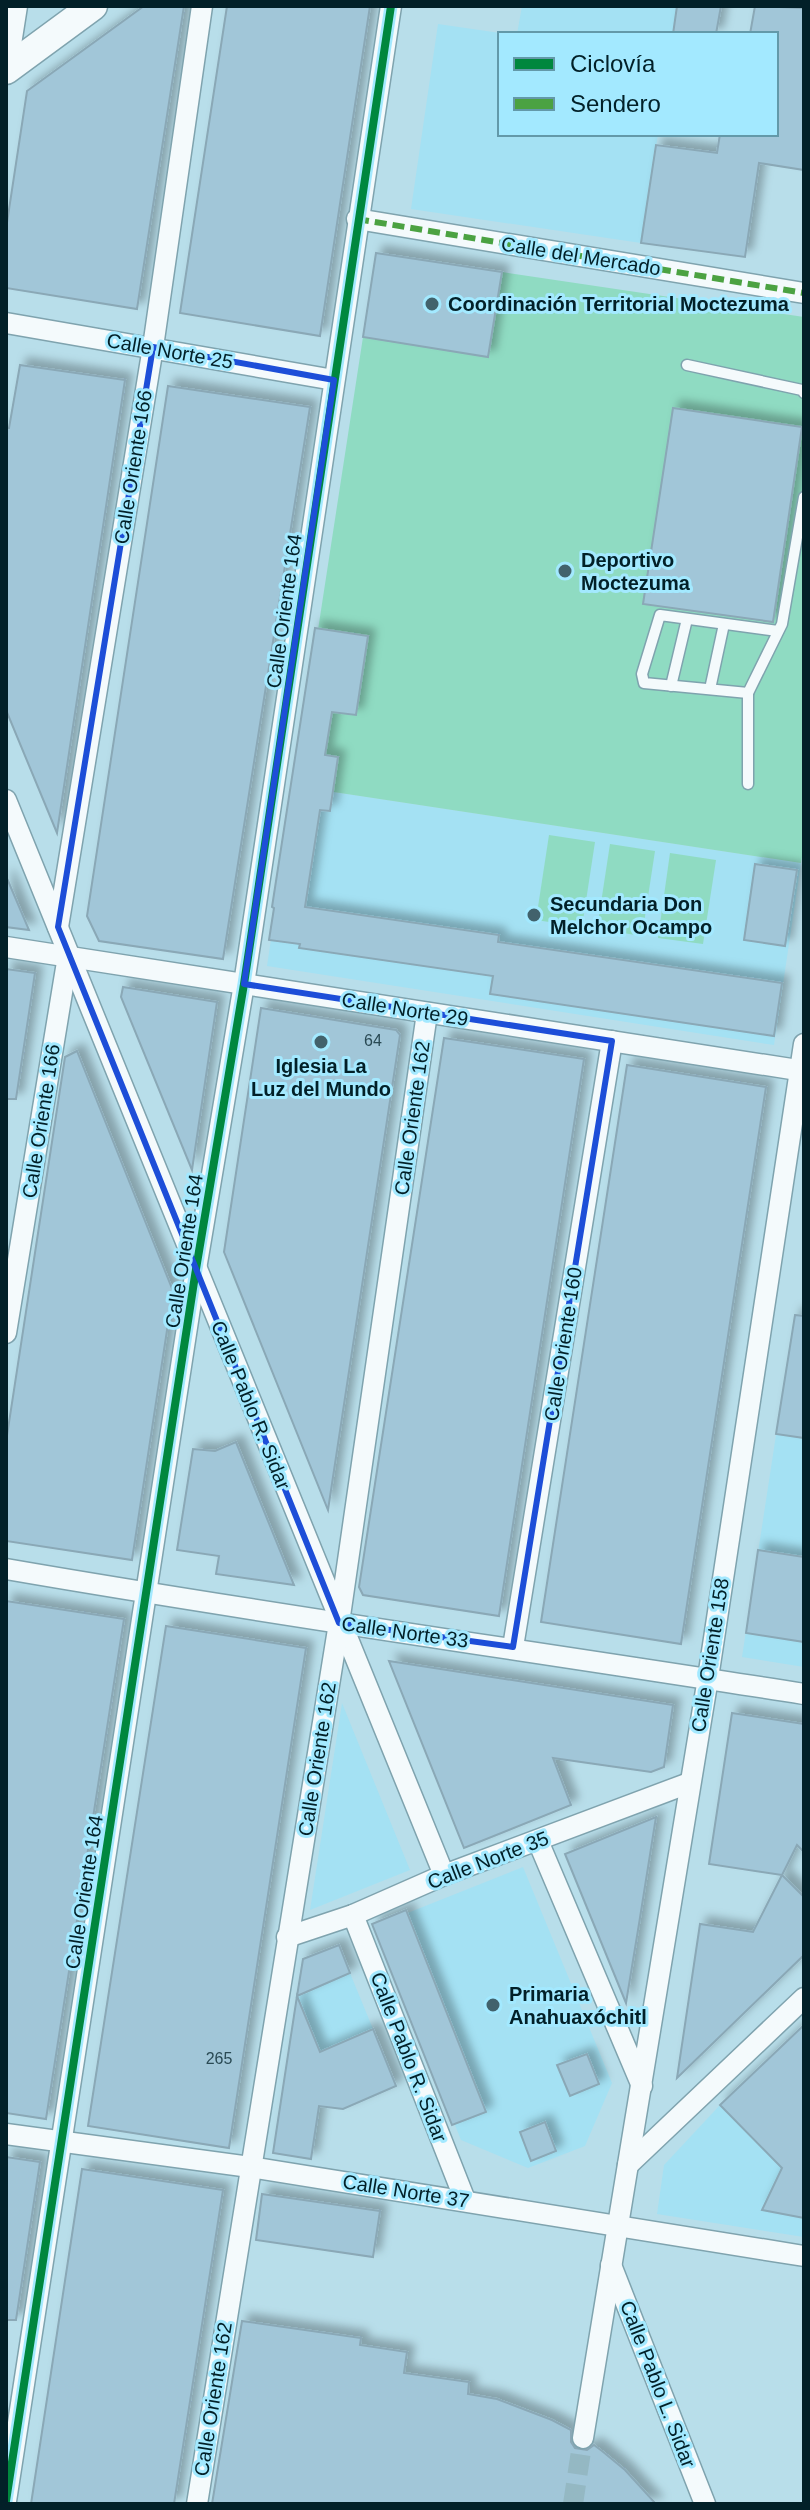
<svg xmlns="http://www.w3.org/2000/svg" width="810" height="2510" viewBox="0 0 810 2510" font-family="Helvetica,sans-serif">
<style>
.built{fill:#a4e1f3}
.green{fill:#8fdbc2}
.building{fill:#a1c6d8;stroke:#8aa8b6;stroke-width:2;filter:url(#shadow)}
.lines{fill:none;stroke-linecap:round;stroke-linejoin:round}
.street-tunnel{stroke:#94b8c3;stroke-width:20;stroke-dasharray:20 10;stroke-linecap:butt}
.lane-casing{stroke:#7fa3ae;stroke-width:13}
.street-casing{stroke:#7fa3ae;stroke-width:23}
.secondary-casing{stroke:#7fa3ae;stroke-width:31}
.lane{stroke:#f4fafc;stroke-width:10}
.street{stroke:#f4fafc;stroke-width:20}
.secondary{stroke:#f4fafc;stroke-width:28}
.quiet{stroke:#4ba242;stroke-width:6;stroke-dasharray:12 6;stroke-linecap:butt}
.cycleway-casing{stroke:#a3e9ff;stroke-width:13}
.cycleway{stroke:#00873e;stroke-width:8}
.marked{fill:none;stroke:#1d4ed8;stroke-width:6;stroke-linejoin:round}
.poi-dot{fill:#42626c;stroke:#a3e9ff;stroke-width:3}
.labels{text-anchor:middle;stroke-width:6;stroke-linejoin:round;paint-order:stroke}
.number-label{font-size:16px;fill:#2a4a54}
.street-label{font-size:20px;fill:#022028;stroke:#a3e9ff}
.poi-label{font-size:20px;font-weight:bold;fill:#022028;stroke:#a3e9ff;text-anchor:start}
</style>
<defs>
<filter id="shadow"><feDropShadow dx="7" dy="-7" stdDeviation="4" flood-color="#0004"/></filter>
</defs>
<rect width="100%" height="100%" fill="#b8deea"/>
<g class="built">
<path d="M522 6H677L673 34H517Z"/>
<path d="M438 24 507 34H500V134H658L641 243 411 209Z"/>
<path d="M294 786 801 863 774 1045 267 966Z"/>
<path d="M793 1324 804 1326V1667L742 1657Z"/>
<path d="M342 1703 410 1870 310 1910Z"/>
<path d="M523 1867 612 2083 585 2146 528 2168 461 2140 375 1926Z"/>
<path d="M350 1973 373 2029 320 2052 297 1996Z"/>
<path d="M804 2025V2237L657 2214 664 2165 720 2105Z"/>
</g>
<g class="green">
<path d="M502 272 804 317V845L801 863 294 786 363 337 488 357Z"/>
<path d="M549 835 595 842 582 927 536 920Z"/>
<path d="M610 844 655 851 642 936 597 929Z"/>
<path d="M670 853 716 860 703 944 658 938Z"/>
</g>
<g class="building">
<path d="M144 6H184L137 309 6 288V229L27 91Z"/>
<path d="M227 6H370L320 336 180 313Z"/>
<path d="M677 6H721L716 34H673Z"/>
<path d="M755 6 804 8V170L759 163 745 257 641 243 656 145 717 153 720 134H776V34H750Z"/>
<path d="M376 253 502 272 488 357 363 337Z"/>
<path d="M20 365 125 380 57 833 6 710V428H9Z"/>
<path d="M168 386 310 407 223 959 99 941 87 916Z"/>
<path d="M673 408 802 427 773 622 643 604Z"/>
<path d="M315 628 368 636 356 715 332 712 325 755 338 757 330 811 320 810 305 907 499 935 498 942 782 983 774 1036 490 994 493 976 299 948 300 944 269 940 274 908 272 907Z"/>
<path d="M755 864 797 870 785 946 744 940Z"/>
<path d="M6 876 29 930 6 927Z"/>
<path d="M6 969 35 973 16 1099H6Z"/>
<path d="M123 987 217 1002 192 1170 121 997Z"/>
<path d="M261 1008 396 1030 400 1035 328 1510 224 1252Z"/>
<path d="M444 1038 584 1059 499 1616 363 1595 359 1587Z"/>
<path d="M77 1051 173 1291 132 1560 6 1541V1442L65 1057Z"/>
<path d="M627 1065 766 1087 681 1644 541 1622Z"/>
<path d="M795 1315 804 1316V1438L776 1434Z"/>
<path d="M236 1442 253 1484 294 1585 216 1574 219 1556 177 1550 193 1449 215 1451Z"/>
<path d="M758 1550 804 1557V1642L746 1633Z"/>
<path d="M6 1601 124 1619 46 2119 6 2113Z"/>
<path d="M166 1626 306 1648 229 2148 88 2126Z"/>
<path d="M389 1661 673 1705 664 1767 651 1772 553 1758 571 1805 464 1848Z"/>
<path d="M732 1713 804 1724V1852L797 1845 782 1875 804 1897V1955L677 2078 700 1924 753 1932 782 1875 709 1864Z"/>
<path d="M656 1817 639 1924 626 2003 565 1854Z"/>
<path d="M406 1910 486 2112 452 2125 372 1924Z"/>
<path d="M339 1945 350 1973 297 1996 303 1959Z"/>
<path d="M297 1996 320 2052 373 2029 396 2086 343 2109 319 2106 311 2159 273 2153Z"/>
<path d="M804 2025V2218L762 2210 782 2168 720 2105Z"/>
<path d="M587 2054 599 2084 570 2096 557 2065Z"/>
<path d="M545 2122 556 2151 531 2161 520 2132Z"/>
<path d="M6 2157 40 2162 16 2320H6Z"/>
<path d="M82 2169 223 2190 174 2504H31Z"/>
<path d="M262 2194 380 2211 373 2257 256 2240Z"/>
<path d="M242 2321 361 2338 360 2345 407 2352 404 2373 469 2382 468 2394 497 2399 552 2420 571 2430V2442L575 2448 587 2450 594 2445 602 2451 625 2470 656 2504H212Z"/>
</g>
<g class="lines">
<path class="street-tunnel" d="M573 2504 583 2438"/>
<defs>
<g id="lane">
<path d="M687 365 802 390 804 393"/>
<path d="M778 631 660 615 642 674 644 683 748 693 782 624 804 497"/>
<path d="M671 686 687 619"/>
<path d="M710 689 724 624"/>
<path d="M748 693V784"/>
</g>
<g id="street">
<path d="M7 70 17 6"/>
<path d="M357 219 804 293"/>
<path d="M6 323 334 380"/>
<path d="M6 800 444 1875"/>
<path d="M58 927 153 347 202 6"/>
<path d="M6 947 804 1071"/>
<path d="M6 1333 68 956"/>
<path d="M6 1569C271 1615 538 1652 804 1694"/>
<path d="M513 1647 612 1041"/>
<path d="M538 1841 642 2086"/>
<path d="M353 1915 465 2200"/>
<path d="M287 1937 353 1915 444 1875 689 1783"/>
<path d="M6 2134 250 2167 804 2256"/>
<path d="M628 2165 804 1998"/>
<path d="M611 2265 705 2504"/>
<path d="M583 2438 708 1678 804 1044"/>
<path d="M6 2501 196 1269 244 984 391 6"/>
<path d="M197 2504 339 1623 427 1013"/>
</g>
<path id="secondary" d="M6 70 93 6"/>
</defs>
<use href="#lane" class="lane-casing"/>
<use href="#street" class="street-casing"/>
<use href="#secondary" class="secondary-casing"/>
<use href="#lane" class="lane"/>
<use href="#street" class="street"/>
<use href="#secondary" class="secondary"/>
<path class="quiet" d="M357 219 804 293"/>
<defs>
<path id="cycleway" d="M6 2501 196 1269 244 984 391 6"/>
</defs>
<use href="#cycleway" class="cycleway-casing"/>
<use href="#cycleway" class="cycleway"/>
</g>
<path class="marked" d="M153 347 334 380 244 984 612 1041 513 1647 339 1623 58 927Z"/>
<g class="poi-dot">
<circle cx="432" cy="304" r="8"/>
<circle cx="565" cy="571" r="8"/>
<circle cx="534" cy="915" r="8"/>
<circle cx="321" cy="1042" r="8"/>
<circle cx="493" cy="2005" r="8"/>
</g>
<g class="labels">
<g class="number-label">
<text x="373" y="1046">64</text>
<text x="219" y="2064">265</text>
</g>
<g class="street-label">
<text transform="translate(581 256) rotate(9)" y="7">Calle del Mercado</text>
<text transform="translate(170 351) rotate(10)" y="7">Calle Norte 25</text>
<text transform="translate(133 467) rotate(-81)" y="7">Calle Oriente 166</text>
<text transform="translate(284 611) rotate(-82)" y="7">Calle Oriente 164</text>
<text transform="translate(405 1009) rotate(9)" y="7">Calle Norte 29</text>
<text transform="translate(412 1118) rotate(-82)" y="7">Calle Oriente 162</text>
<text transform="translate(41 1121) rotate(-81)" y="7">Calle Oriente 166</text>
<text transform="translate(184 1251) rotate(-81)" y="7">Calle Oriente 164</text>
<text transform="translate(563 1344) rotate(-81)" y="7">Calle Oriente 160</text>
<text transform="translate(251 1405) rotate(68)" y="7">Calle Pablo R. Sidar</text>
<text transform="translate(405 1632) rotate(8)" y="7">Calle Norte 33</text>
<text transform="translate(710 1655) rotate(-81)" y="7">Calle Oriente 158</text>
<text transform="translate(317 1759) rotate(-81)" y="7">Calle Oriente 162</text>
<text transform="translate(488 1860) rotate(-21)" y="7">Calle Norte 35</text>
<text transform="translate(84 1892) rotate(-81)" y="7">Calle Oriente 164</text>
<text transform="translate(409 2057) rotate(69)" y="7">Calle Pablo R. Sidar</text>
<text transform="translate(406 2191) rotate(9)" y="7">Calle Norte 37</text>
<text transform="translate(658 2384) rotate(69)" y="7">Calle Pablo L. Sidar</text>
<text transform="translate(213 2399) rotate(-81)" y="7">Calle Oriente 162</text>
</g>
<g class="poi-label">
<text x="448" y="311">Coordinación Territorial Moctezuma</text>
<text x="581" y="567">Deportivo<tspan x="581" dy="23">Moctezuma</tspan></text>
<text x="550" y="911">Secundaria Don<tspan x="550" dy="23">Melchor Ocampo</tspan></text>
<text x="321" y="1073" text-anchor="middle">Iglesia La<tspan x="321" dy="23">Luz del Mundo</tspan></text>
<text x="509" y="2001">Primaria<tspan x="509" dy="23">Anahuaxóchitl</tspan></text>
</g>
</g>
<rect width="810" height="2510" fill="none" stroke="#022028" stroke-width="16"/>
<rect x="498" y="32" width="280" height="104" fill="#a3e9ff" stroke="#6399a9" stroke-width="2"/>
<rect x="514" y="58" width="40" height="12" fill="#00873e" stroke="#6399a9" stroke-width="2"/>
<text x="570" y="72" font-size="24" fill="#022028">Ciclovía</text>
<rect x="514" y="98" width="40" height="12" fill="#4ba242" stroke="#6399a9" stroke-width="2"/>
<text x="570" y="112" font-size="24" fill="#022028">Sendero</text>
</svg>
